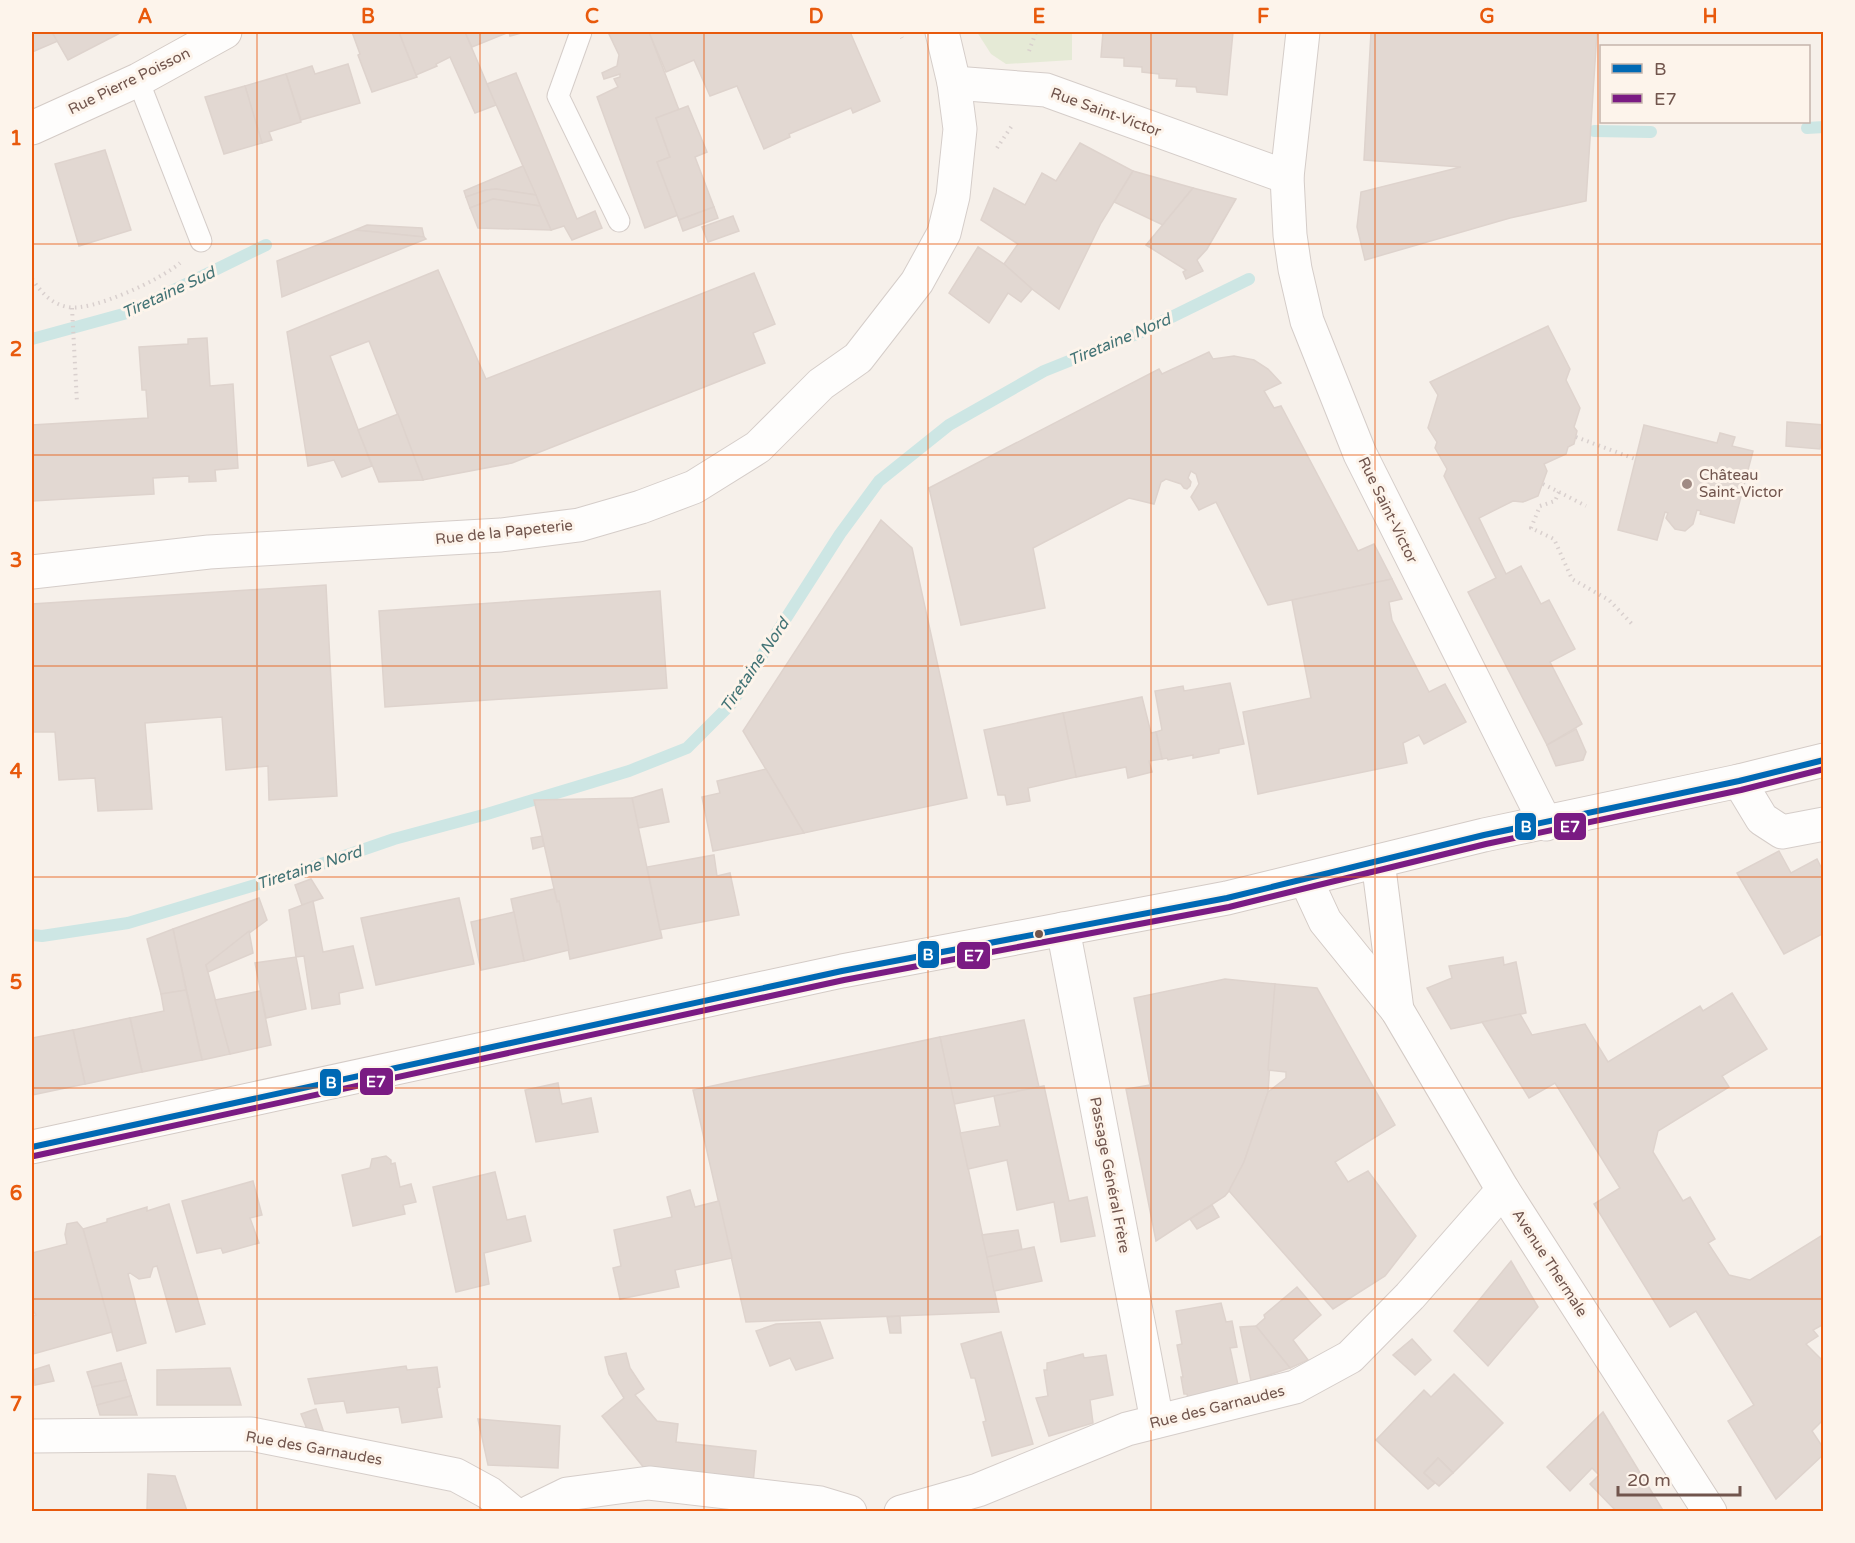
<svg xmlns="http://www.w3.org/2000/svg" width="1855" height="1543" viewBox="0 0 1855 1543" font-family="'Varela Round',sans-serif">
<style>
.green{fill:#e5ead6}
.lines{fill:none;stroke-linecap:round;stroke-linejoin:round}
.stream{stroke:#cde6e4;stroke-width:12}
.building{fill:#e2d8d2;stroke:#ded3cd;stroke-width:1.5}
.lane-casing{stroke:#d5cdc9;stroke-width:23}
.street-casing{stroke:#d5cdc9;stroke-width:35}
.secondary-casing{stroke:#d4cbc6;stroke-width:35}
.path{stroke:#d9d0ce;stroke-width:4;stroke-dasharray:1.5 4.5;stroke-linecap:butt}
.lane{stroke:#fefdfc;stroke-width:21}
.street{stroke:#fefdfc;stroke-width:33}
.secondary{stroke:#fefdfc;stroke-width:33}
.bus-1-casing{stroke:#fdf4eb;stroke-width:10}
.bus-2-casing{stroke:#fdf4eb;stroke-width:10}
.bus-1{stroke:#0069b4;stroke-width:6}
.bus-2{stroke:#7a1b83;stroke-width:6}
.grid{fill:none;stroke:#e8590c;stroke-width:1.5;stroke-opacity:0.55}
.poi-dot{fill:#a08b84;stroke:#fdf4eb;stroke-width:2}
.bus-dot{fill:#71554d;stroke:#fdf4eb;stroke-width:2}
.labels{text-anchor:middle;stroke-width:6;stroke-linejoin:round;paint-order:stroke}
.street-label{font-size:15px;fill:#71554d;stroke:#fdf4eb}
.poi-label{font-size:15px;fill:#71554d;stroke:#fdf4eb;text-anchor:start}
.water-label{font-size:16px;font-style:italic;fill:#427375;stroke:#fdf4eb}
.line-badge{stroke:#fdf4eb;stroke-width:2}
.badge-label{font-size:16px;text-anchor:middle;font-weight:bold;fill:#fff}
.neatline{fill:none;stroke:#e8590c;stroke-width:2}
.grid-label{font-size:20px;text-anchor:middle;font-weight:bold;fill:#e8590c}
</style>
<rect width="100%" height="100%" fill="#f6f0ea"/>
<path class="green" d="M977 32H1072V60L1006 64 991 54Z"/>
<g class="lines">
<g class="stream">
<path d="M1807 128 1824 127"/>
<path d="M1594 131 1651 132"/>
<path d="M32 339 127 313 266 245"/>
<path d="M32 935 42 936 128 923 292 874 394 839 487 814 629 771 687 748 731 704 840 534 879 481 949 425 1044 371 1139 333 1249 279"/>
</g>
</g>
<g class="building">
<path d="M32 32H52L58 41 32 52Z"/>
<path d="M52 32H122L68 60Z"/>
<path d="M352 32H399L417 77 372 92 358 55 360 54Z"/>
<path d="M399 32H465L496 105 475 113 450 57 436 64 437 66 416 75Z"/>
<path d="M465 32H525L510 36 509 32 472 47Z"/>
<path d="M608 32H649L679 110 656 118 670 157 657 162 678 215 645 228 597 97 618 87 614 79 620 77V74L604 79 602 73 617 66 619 55Z"/>
<path d="M649 32H850L880 101 853 113 851 108 789 134 790 137 764 149 737 86 710 96 694 60 666 72Z"/>
<path d="M1103 32H1233L1227 95 1197 92 1196 87 1176 86 1177 79 1159 78V74L1142 72V67L1124 66V58L1101 57Z"/>
<path d="M1371 32H1597L1586 201 1510 218 1365 260 1357 227 1361 192 1461 167 1364 160Z"/>
<path d="M348 64 360 103 301 120 286 74 312 66 315 74Z"/>
<path d="M516 73 577 219 595 211 602 228 572 240 564 226 551 230 487 84Z"/>
<path d="M286 74 301 122 269 132 272 140 262 143 245 86Z"/>
<path d="M245 86 262 143 224 154 205 97Z"/>
<path d="M688 106 707 152 695 157 714 207 679 220 657 162 670 157 656 118Z"/>
<path d="M1080 143 1133 171 1101 223 1059 309 1032 289 1004 264 1018 244 981 220 994 188 1025 205 1042 173 1056 181Z"/>
<path d="M105 150 131 230 79 246 55 164Z"/>
<path d="M523 166 536 195 496 189 486 190 466 197 464 191Z"/>
<path d="M1133 171 1193 188 1163 225 1114 202Z"/>
<path d="M1193 188 1236 199 1207 249 1197 260 1203 271 1186 279 1183 272 1186 270 1146 245Z"/>
<path d="M496 189 536 195 540 206 493 199 470 208 466 197 486 190Z"/>
<path d="M493 199 540 206 551 230 478 228 470 208Z"/>
<path d="M714 207 718 218 683 231 679 220Z"/>
<path d="M733 216 739 231 708 242 702 227Z"/>
<path d="M367 225 422 228 424 237 355 230Z"/>
<path d="M355 230 424 237 426 239 282 297 277 261Z"/>
<path d="M978 247 1004 264 1032 289 1021 302 1008 293 989 323 949 293Z"/>
<path d="M438 270 486 379 754 273 775 324 753 333 765 363 512 463 423 480 369 341 330 356 372 466 342 477 334 460 308 466 287 332Z"/>
<path d="M1548 326 1570 369 1566 380 1580 408 1574 427 1577 431 1574 444 1568 447 1566 454 1544 464 1547 471 1538 496 1523 502 1513 501 1479 518 1506 574 1521 566 1541 604 1549 600 1575 649 1550 662 1582 724 1547 745 1468 592 1496 578 1444 476 1447 469 1435 448 1437 442 1428 428 1438 395 1430 382Z"/>
<path d="M207 338 210 386 233 384 238 468 215 470 216 481 189 482V476L153 478 154 494 33 501 32 425 148 418 146 390H142L139 347 188 344V339Z"/>
<path d="M1209 352 1213 359 1234 356 1254 360 1268 369 1281 383 1264 391 1274 408 1281 406 1358 551 1374 544 1392 579 1268 605 1216 502 1199 510 1191 497 1199 484 1196 474 1191 471 1188 478 1191 482 1190 486 1187 489 1184 488 1181 484 1166 479 1161 482 1154 504 1129 498 1033 548 1045 608 961 625 929 488 1159 369 1162 374Z"/>
<path d="M398 414 423 480 379 482 358 430Z"/>
<path d="M1787 422 1824 425 1820 449 1786 446Z"/>
<path d="M1644 425 1717 443 1720 433 1735 437 1732 446 1753 451 1734 523 1700 514 1701 511 1697 510 1693 524 1685 531 1675 529 1666 518 1668 513 1665 512 1657 540 1618 530Z"/>
<path d="M881 520 912 548 967 798 804 833 743 731Z"/>
<path d="M1392 579 1402 599 1389 602 1392 620 1429 692 1445 684 1466 722 1424 744 1419 735 1403 743 1407 763 1258 794 1243 712 1311 698 1292 600Z"/>
<path d="M326 585 337 796 269 800 268 766 226 770 222 717 145 723 152 809 98 811 95 778 59 780 55 732H32V604Z"/>
<path d="M660 591 667 688 385 707 379 611Z"/>
<path d="M1230 683 1244 744 1219 749V753L1193 758V755L1168 760 1167 758 1162 759 1156 732 1162 730 1155 691 1183 686 1184 691Z"/>
<path d="M1142 697 1151 733 1156 732 1162 759 1149 761 1152 772 1128 778 1126 767 1076 777 1063 713Z"/>
<path d="M1063 713 1076 777 1028 788 1030 801 1007 805 1005 795H998L984 730Z"/>
<path d="M1576 729 1586 752 1583 760 1556 766 1547 745Z"/>
<path d="M766 769 804 833 713 851 702 797 720 793 717 781Z"/>
<path d="M662 789 669 822 638 828 632 798Z"/>
<path d="M632 798 662 938 570 959 559 901 557 902 534 800Z"/>
<path d="M542 836 544 846 533 849 531 838Z"/>
<path d="M1779 851 1791 873 1817 859 1821 867 1824 865V933L1784 954 1737 873Z"/>
<path d="M714 855 717 876 730 873 739 915 660 930 647 867Z"/>
<path d="M311 879 323 898 302 905 295 885Z"/>
<path d="M554 889 557 902 559 901 569 950 524 961 511 899Z"/>
<path d="M259 898 267 920 206 965 230 1054 202 1060 173 929Z"/>
<path d="M459 898 474 964 376 985 361 918Z"/>
<path d="M313 901 323 952 353 946 363 988 339 993 340 1004 312 1009 304 956 296 957 289 910Z"/>
<path d="M514 912 524 961 481 970 471 922Z"/>
<path d="M173 929 186 990 161 994 147 939Z"/>
<path d="M249 931 253 953 208 972 206 965Z"/>
<path d="M296 957 306 1009 266 1018 255 963Z"/>
<path d="M1503 957 1504 965 1516 962 1526 1013 1451 1029 1427 988 1452 978 1449 966Z"/>
<path d="M1225 979 1275 984 1268 1092 1244 1162 1229 1191 1225 1196 1156 1241 1126 1089 1150 1085 1134 998Z"/>
<path d="M1275 984 1317 988 1395 1125 1335 1162 1348 1182 1368 1171 1416 1236 1385 1276 1333 1309 1229 1191 1244 1162 1268 1092 1286 1078V1072L1268 1070Z"/>
<path d="M186 990 202 1060 142 1072 130 1018 164 1011 161 994Z"/>
<path d="M260 991 271 1045 230 1054 215 1000Z"/>
<path d="M1732 993 1767 1049 1722 1076 1729 1087 1658 1131 1653 1152 1683 1201 1690 1197 1715 1239 1708 1243 1729 1275 1750 1280 1821 1236 1824 1240V1324L1813 1330 1818 1336 1806 1344 1824 1362V1419L1812 1431 1824 1449V1454L1776 1499 1728 1421 1754 1405 1696 1311 1670 1327 1594 1204 1620 1188 1555 1083 1529 1098 1482 1022 1520 1014 1532 1035 1585 1024 1608 1062 1700 1006 1703 1011Z"/>
<path d="M130 1018 142 1072 85 1084 73 1030Z"/>
<path d="M1024 1020 1039 1087 954 1104 940 1037Z"/>
<path d="M73 1030 85 1084 32 1095V1038Z"/>
<path d="M940 1037 999 1312 746 1322 693 1090Z"/>
<path d="M558 1083 562 1104 591 1098 598 1132 536 1142 525 1090Z"/>
<path d="M1044 1086 1069 1201 1087 1197 1095 1236 1061 1242 1054 1202 1017 1210 1007 1160 968 1169 960 1133 1000 1126 994 1096Z"/>
<path d="M386 1156 391 1160V1164L395 1163 400 1187 411 1184 416 1202 403 1205 405 1214 353 1226 342 1175 370 1168 372 1159Z"/>
<path d="M495 1172 507 1220 525 1216 531 1241 484 1253 489 1284 456 1292 433 1187Z"/>
<path d="M253 1181 262 1215 250 1218 259 1243 223 1253 221 1248 197 1253 182 1201Z"/>
<path d="M690 1190 695 1207 719 1201 732 1258 675 1270 679 1287 620 1299 613 1268 621 1266 614 1230 672 1217 667 1197Z"/>
<path d="M169 1204 205 1324 176 1332 157 1266 153 1267 150 1277 139 1279 130 1273 128 1274 146 1343 117 1351 83 1229 107 1222V1219L147 1207V1211Z"/>
<path d="M1212 1205 1219 1217 1197 1229 1190 1219Z"/>
<path d="M77 1222 83 1229 112 1332 33 1354 32 1316 36 1315 32 1309V1253L67 1244 65 1234 67 1224Z"/>
<path d="M1018 1230 1022 1250 987 1257 982 1235Z"/>
<path d="M1034 1247 1042 1281 994 1291 987 1257Z"/>
<path d="M1511 1261 1538 1307 1488 1366 1454 1331Z"/>
<path d="M1297 1287 1321 1315 1293 1340 1308 1360 1290 1368 1256 1326 1265 1318 1264 1315Z"/>
<path d="M1221 1303 1226 1322 1232 1321 1237 1347 1230 1348 1238 1385 1188 1398 1187 1394H1184L1181 1377H1183L1177 1345 1182 1344 1176 1311Z"/>
<path d="M900 1316 901 1333H890L887 1317Z"/>
<path d="M820 1322 833 1358 796 1370 790 1358 770 1366 756 1331 776 1324Z"/>
<path d="M1256 1326 1290 1368 1251 1381 1240 1327Z"/>
<path d="M1001 1332 1033 1444 992 1456 983 1422 986 1421 975 1378H971L961 1344Z"/>
<path d="M1412 1339 1431 1360 1415 1375 1393 1355Z"/>
<path d="M626 1353 630 1368 644 1389 635 1395 657 1421 678 1424 676 1442 756 1451 753 1484 645 1469 602 1416 624 1398 609 1374 605 1357Z"/>
<path d="M1083 1354 1084 1358 1106 1355 1113 1395 1090 1400 1093 1423 1049 1436 1036 1398 1048 1396 1044 1370H1047V1363Z"/>
<path d="M121 1363 126 1380 92 1387 87 1372Z"/>
<path d="M49 1365 54 1381 35 1385 33 1370Z"/>
<path d="M406 1366 407 1370 437 1367 440 1387 437 1388 442 1417 402 1423 399 1407 347 1413 344 1401 315 1404 308 1379Z"/>
<path d="M230 1368 241 1405H157V1370Z"/>
<path d="M1454 1374 1503 1423 1453 1473 1438 1458 1424 1473 1435 1483 1428 1489 1376 1440 1424 1390 1431 1397Z"/>
<path d="M126 1380 131 1396 97 1405 92 1387Z"/>
<path d="M131 1396 137 1415H100L97 1405Z"/>
<path d="M316 1409 324 1433 307 1429 301 1414Z"/>
<path d="M1603 1412 1664 1512H1617L1590 1484 1599 1475 1592 1468 1570 1491 1547 1467Z"/>
<path d="M478 1419 560 1426 558 1468 488 1465Z"/>
<path d="M1438 1458 1453 1473 1439 1486 1424 1473Z"/>
<path d="M148 1474 175 1476 187 1511 197 1512 147 1510Z"/>
</g>
<g class="lines">
<defs>
<g id="lane">
<path d="M581 32 558 96 619 221"/>
<path d="M138 80 201 241"/>
</g>
<g id="street">
<path d="M1303 32 1287 177 1290 235 1295 269 1307 321 1360 454 1546 824"/>
<path d="M954 83 1046 90 1287 177"/>
<path d="M32 572 209 552 501 535 579 525 641 507 694 487 758 447 821 384 858 358 917 282 944 233 953 196 960 129 954 83 942 32"/>
<path d="M1739 781 1762 819 1782 832 1824 824"/>
<path d="M1063 929 1157 1421"/>
<path d="M32 1436 251 1434 456 1475 489 1493 512 1512"/>
<path d="M530 1512 567 1494 649 1483 820 1503 850 1512"/>
<path d="M901 1512 978 1490 1127 1429 1295 1387 1350 1357 1410 1296 1503 1190"/>
</g>
<g id="secondary">
<path d="M32 128 138 80 225 32"/>
<path d="M1378 861 1397 1010"/>
<path d="M1306 880 1325 921 1397 1010 1503 1190 1710 1512"/>
<path d="M32 1147 842 971 1227 898 1484 835 1739 781 1824 760"/>
</g>
</defs>
<use href="#lane" class="lane-casing"/>
<use href="#street" class="street-casing"/>
<use href="#secondary" class="secondary-casing"/>
<g class="path">
<path d="M899 32 902 38"/>
<path d="M1029 51 1036 32"/>
<path d="M997 148 1013 124"/>
<path d="M32 279C41 292 51 304 68 307 92 312 162 279 180 263"/>
<path d="M72 308 77 403"/>
<path d="M1576 437 1635 459"/>
<path d="M1543 484 1559 492 1555 501 1540 506 1531 528 1554 539 1572 579 1609 600 1632 624"/>
<path d="M1559 492 1586 506"/>
</g>
<use href="#lane" class="lane"/>
<use href="#street" class="street"/>
<use href="#secondary" class="secondary"/>
<defs>
<path id="bus-1" d="M32 1147 842 971 1227 898 1484 835 1739 781 1824 760"/>
<path id="bus-2" d="M34 1156 844 980 1229 907 1486 844 1741 790 1824 769"/>
</defs>
<use href="#bus-1" class="bus-1-casing"/>
<use href="#bus-2" class="bus-2-casing"/>
<use href="#bus-1" class="bus-1"/>
<use href="#bus-2" class="bus-2"/>
</g>
<path class="grid" d="M257 32V1512M480 32V1512M704 32V1512M928 32V1512M1151 32V1512M1375 32V1512M1598 32V1512M32 244H1824M32 455H1824M32 666H1824M32 877H1824M32 1088H1824M32 1299H1824"/>
<circle class="poi-dot" cx="1687" cy="484" r="6"/>
<circle class="bus-dot" cx="1039" cy="934" r="5"/>
<g class="labels">
<g class="street-label">
<text transform="translate(129 81) rotate(-26)" y="5">Rue Pierre Poisson</text>
<text transform="translate(1106 112) rotate(20)" y="5">Rue Saint-Victor</text>
<text transform="translate(1388 510) rotate(64)" y="5">Rue Saint-Victor</text>
<text transform="translate(504 532) rotate(-6)" y="5">Rue de la Papeterie</text>
<text transform="translate(1110 1175) rotate(79)" y="5">Passage Général Frère</text>
<text transform="translate(1550 1263) rotate(57)" y="5">Avenue Thermale</text>
<text transform="translate(1217 1407) rotate(-14)" y="5">Rue des Garnaudes</text>
<text transform="translate(314 1448) rotate(10)" y="5">Rue des Garnaudes</text>
</g>
<g class="poi-label">
<text x="1699" y="480">Château<tspan x="1699" dy="17">Saint-Victor</tspan></text>
</g>
<g class="water-label">
<text transform="translate(168 292) rotate(-25)" y="6">Tiretaine Sud</text>
<text transform="translate(1119 339) rotate(-23)" y="6">Tiretaine Nord</text>
<text transform="translate(754 665) rotate(-56)" y="6">Tiretaine Nord</text>
<text transform="translate(309 867) rotate(-18)" y="6">Tiretaine Nord</text>
</g>
</g>
<g class="line-badge">
<rect x="1514" y="812" width="23" height="29" rx="6" fill="#0069b4"/>
<rect x="1553" y="812" width="34" height="29" rx="6" fill="#7a1b83"/>
<rect x="917" y="940" width="23" height="29" rx="6" fill="#0069b4"/>
<rect x="956" y="941" width="35" height="29" rx="6" fill="#7a1b83"/>
<rect x="359" y="1067" width="35" height="29" rx="6" fill="#7a1b83"/>
<rect x="319" y="1068" width="23" height="29" rx="6" fill="#0069b4"/>
</g>
<g class="badge-label">
<text x="1526" y="832">B</text>
<text x="1570" y="832">E7</text>
<text x="928" y="960">B</text>
<text x="974" y="961">E7</text>
<text x="376" y="1087">E7</text>
<text x="331" y="1088">B</text>
</g>
<rect width="1855" height="1543" fill="none" stroke="#fdf4eb" stroke-width="66"/>
<rect x="1600" y="45" width="210" height="78" fill="#fdf4eb" stroke="#c5b4ac" stroke-width="1.5"/>
<rect x="1612" y="64" width="30" height="9" fill="#0069b4" stroke="#c5b4ac" stroke-width="1.5"/>
<text x="1654" y="75" font-size="18" fill="#71554d">B</text>
<rect x="1612" y="94" width="30" height="9" fill="#7a1b83" stroke="#c5b4ac" stroke-width="1.5"/>
<text x="1654" y="105" font-size="18" fill="#71554d">E7</text>
<path d="M1618 1486v9h122v-9" fill="none" stroke="#71554d" stroke-width="3"/>
<text x="1627" y="1486" font-size="18" fill="#71554d" stroke="#fdf4eb" stroke-width="4.5" paint-order="stroke">20 m</text>
<rect x="33" y="33" width="1789" height="1477" class="neatline"/>
<g class="grid-label">
<text x="145" y="23">A</text>
<text x="368" y="23">B</text>
<text x="592" y="23">C</text>
<text x="816" y="23">D</text>
<text x="1039" y="23">E</text>
<text x="1263" y="23">F</text>
<text x="1487" y="23">G</text>
<text x="1710" y="23">H</text>
<text x="16" y="145">1</text>
<text x="16" y="356">2</text>
<text x="16" y="567">3</text>
<text x="16" y="778">4</text>
<text x="16" y="989">5</text>
<text x="16" y="1200">6</text>
<text x="16" y="1411">7</text>
</g>
</svg>
